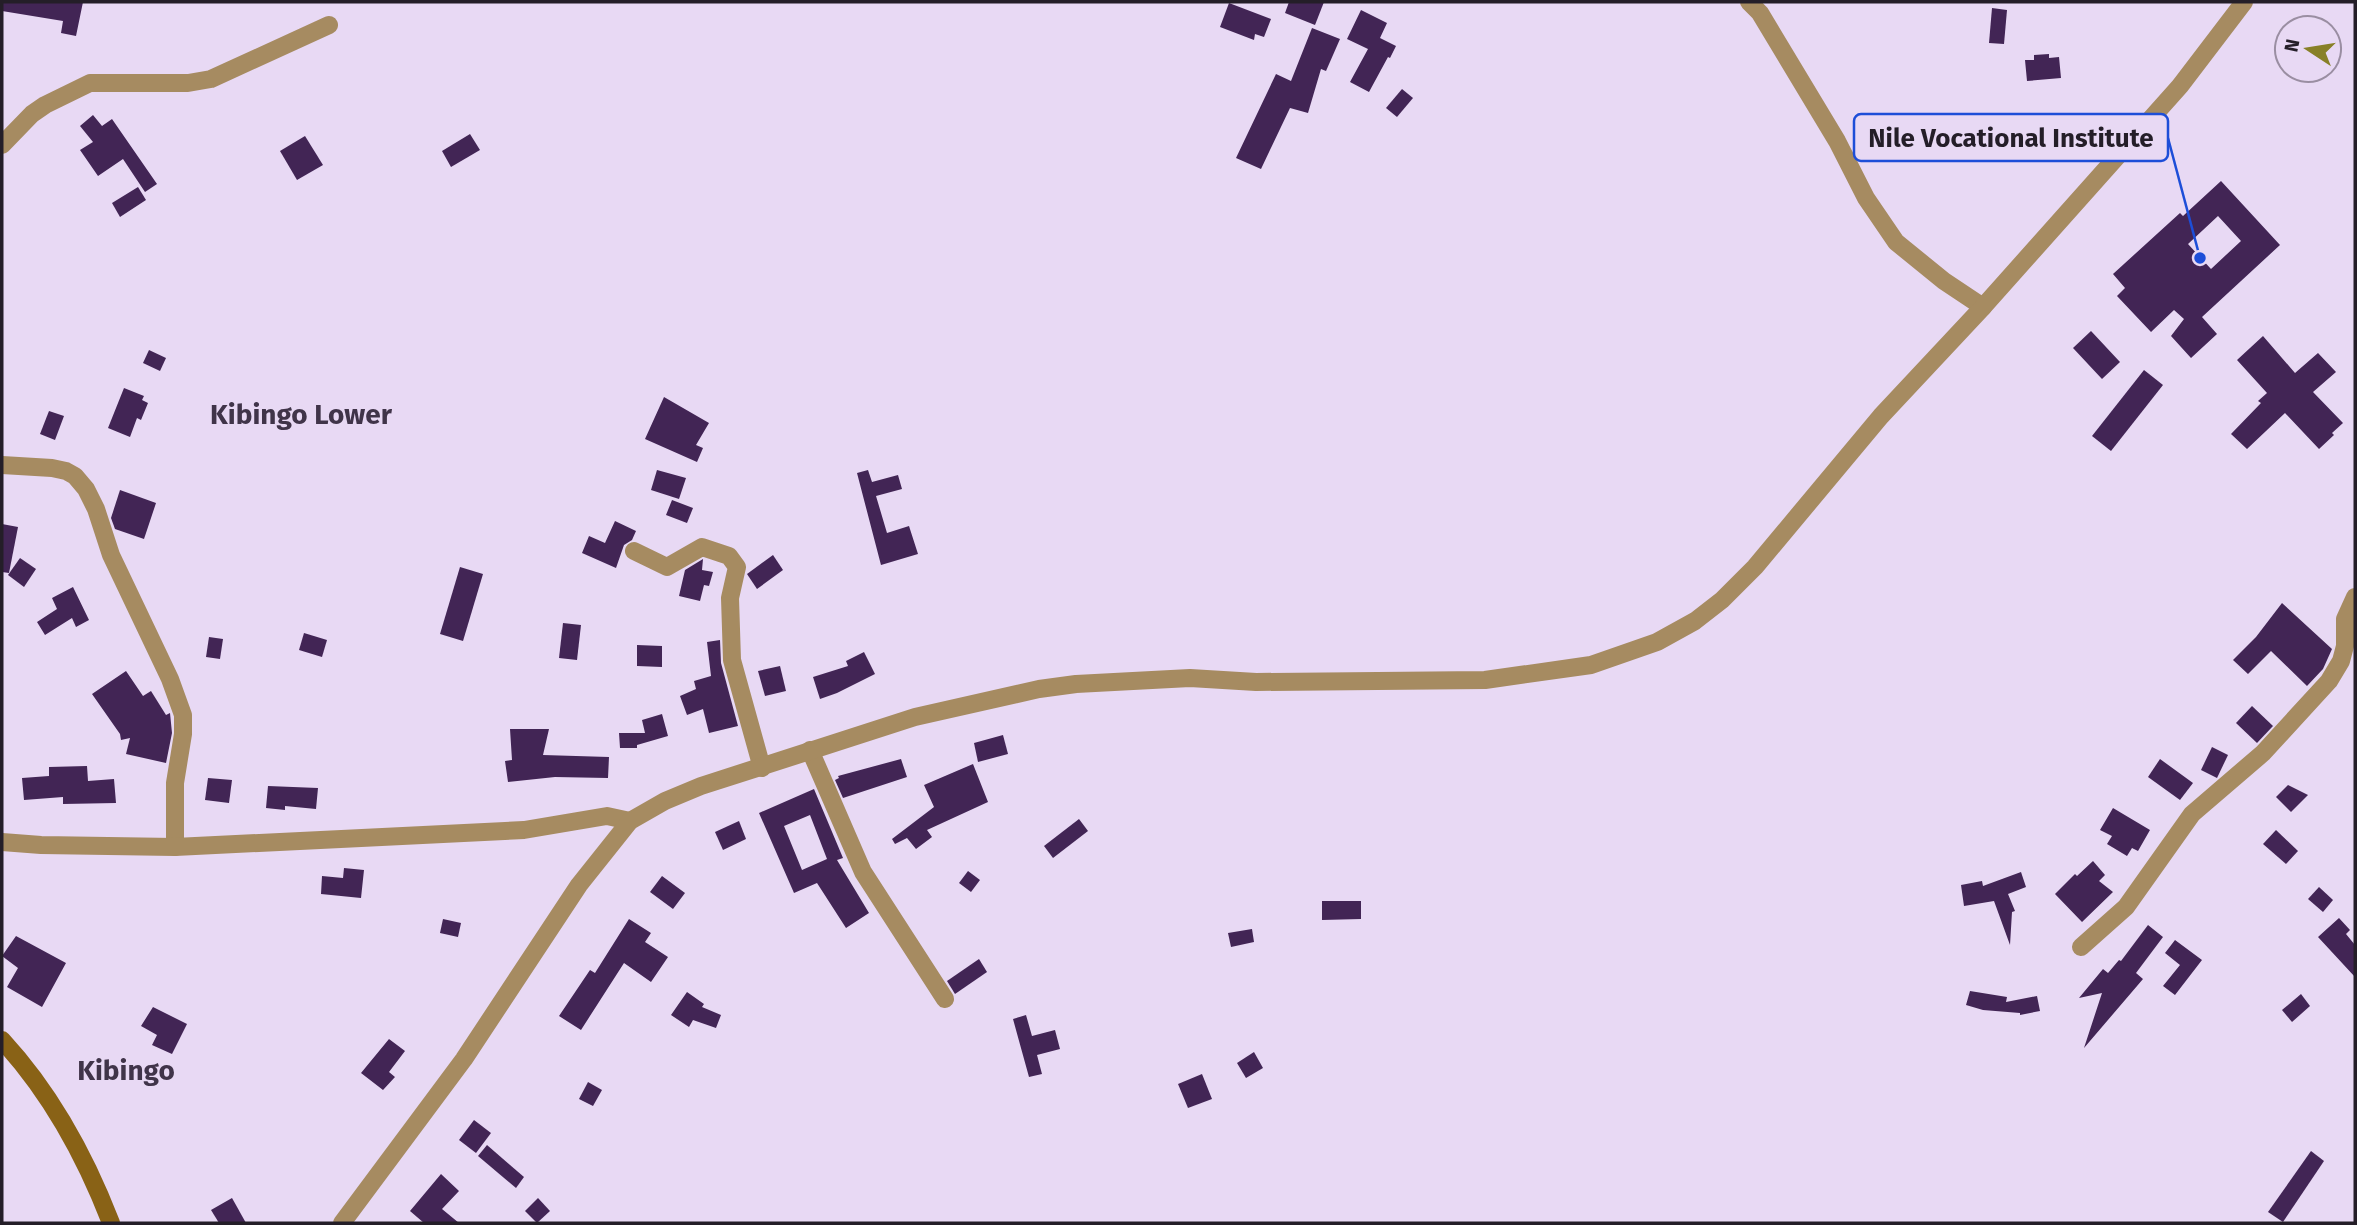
<svg xmlns="http://www.w3.org/2000/svg" width="2357" height="1225" viewBox="0 0 2357 1225" font-family="'Fira Sans',sans-serif">
<style>
.building{fill:#422555;fill-rule:evenodd}
.lines{fill:none;stroke-linecap:round;stroke-linejoin:round}
.minor{stroke:#a68b61;stroke-width:18}
.tertiary{stroke:#a68b61;stroke-width:18}
.secondary{stroke:#896216;stroke-width:18}
.labels{text-anchor:middle;stroke-width:7;stroke-linejoin:round;paint-order:stroke}
.quarter-label{font-size:28px;font-weight:bold;fill:#403449;stroke:#e8d9f4}
.leader{fill:none;stroke:#1d4ed8;stroke-width:2.5}
.callout-dot{fill:#1d4ed8;stroke:#e8d9f4;stroke-width:2.5}
.callout{fill:#e8d9f4;stroke:#1d4ed8;stroke-width:2.5}
.callout-label{font-size:26px;text-anchor:middle;font-weight:bold;fill:#241e28}
</style>
<rect width="100%" height="100%" fill="#e8d9f4"/>
<g class="building">
<path d="M2 2H83L76 36 61 33 63 21 2 11Z"/>
<path d="M1289 2H1324L1315 25 1285 13Z"/>
<path d="M1229 3 1271 19 1264 37 1255 34 1254 40 1220 27Z"/>
<path d="M1992 8 2007 10 2004 44 1989 43Z"/>
<path d="M1361 10 1387 23 1380 38 1396 46 1390 58 1388 57 1369 92 1350 82 1368 49 1347 39Z"/>
<path d="M1312 28 1340 39 1326 71 1321 69 1308 113 1290 108 1261 169 1236 158 1276 74 1291 81Z"/>
<path d="M2049 54V58L2059 57 2061 78 2027 81 2025 60H2034V55Z"/>
<path d="M1402 89 1413 98 1397 117 1386 108Z"/>
<path d="M93 115 102 126 112 119 157 184 145 192 123 159 98 176 80 150 93 142 80 126Z"/>
<path d="M470 134 480 150 451 167 442 151Z"/>
<path d="M305 136 323 165 297 180 280 151Z"/>
<path d="M2221 181 2280 245 2202 317 2217 334 2191 358 2171 336 2184 319 2174 310 2151 332 2117 296 2125 288 2113 274 2180 213 2183 216ZM2218 216 2241 241 2211 269 2188 244Z"/>
<path d="M138 187 146 200 120 217 112 203Z"/>
<path d="M2091 331 2120 362 2102 379 2073 348Z"/>
<path d="M2263 336 2295 373 2318 353 2336 372 2313 392 2343 423 2332 433 2334 435 2319 449 2285 413 2247 449 2231 434 2261 403 2258 401 2267 393 2237 360Z"/>
<path d="M149 350 166 358 160 371 143 363Z"/>
<path d="M2144 370 2163 385 2111 451 2092 436Z"/>
<path d="M124 388 144 396 142 400 148 403 141 420 137 418 130 437 108 428Z"/>
<path d="M664 397 709 423 696 445 703 448 697 462 645 439Z"/>
<path d="M49 411 64 416 55 440 40 434Z"/>
<path d="M657 470 686 478 679 499 651 490Z"/>
<path d="M868 470 872 482 898 475 902 489 876 496 887 533 909 526 918 554 881 565 857 473Z"/>
<path d="M120 490 156 503 144 539 115 529 111 518Z"/>
<path d="M672 500 693 508 687 523 666 515Z"/>
<path d="M615 521 636 531 632 540 624 545 616 568 582 553 589 536 605 543Z"/>
<path d="M2 524 18 527 9 573 2 572Z"/>
<path d="M773 555 783 570 757 589 747 574Z"/>
<path d="M20 558 36 569 24 587 8 575Z"/>
<path d="M703 559 702 570 713 572 709 586 704 585 700 601 679 596 685 570Z"/>
<path d="M460 567 483 574 463 641 440 634Z"/>
<path d="M73 587 89 620 76 627 72 618 45 635 37 622 57 609 52 598Z"/>
<path d="M2282 603 2332 649 2323 669 2307 686 2271 651 2248 674 2233 660 2256 637Z"/>
<path d="M563 623 581 625 577 660 559 658Z"/>
<path d="M304 633 327 640 322 657 299 650Z"/>
<path d="M209 637 223 639 220 659 206 657Z"/>
<path d="M720 640 721 663 738 726 709 733 703 709 687 715 680 696 696 689 694 681 711 676 707 642Z"/>
<path d="M637 645 662 646V667L637 666Z"/>
<path d="M864 652 875 674 837 693 820 699 813 677 848 666 846 661Z"/>
<path d="M780 666 786 691 765 696 758 671Z"/>
<path d="M126 671 143 696 151 691 166 715 170 713 172 733 166 763 126 754 130 738 121 740 120 734 92 694Z"/>
<path d="M2252 706 2273 726 2257 743 2236 723Z"/>
<path d="M662 714 668 736 637 745V748H620L619 733H645L642 720Z"/>
<path d="M510 729H549L543 755 609 757 608 778 555 777 508 782 505 761 512 760Z"/>
<path d="M1003 735 1008 754 978 762 974 743Z"/>
<path d="M2212 747 2228 755 2217 778 2201 770Z"/>
<path d="M901 759 907 777 843 798 835 780 839 778 838 776Z"/>
<path d="M2160 759 2193 783 2180 800 2148 777Z"/>
<path d="M973 764 988 802 927 830 932 837 916 849 907 838 895 844 892 839 934 807 924 785Z"/>
<path d="M87 766 88 781 114 779 116 803 63 804V797L24 800 22 778 49 776V767Z"/>
<path d="M208 778 232 780 229 803 205 800Z"/>
<path d="M2288 785 2308 795 2291 812 2276 797Z"/>
<path d="M268 786 318 788 316 809 285 806V810L266 808Z"/>
<path d="M814 789 843 858 837 860 869 913 846 928 817 883 794 893 759 813ZM810 815 827 859 802 870 784 826Z"/>
<path d="M2113 808 2150 830 2138 851 2132 848 2127 856 2107 844 2112 836 2100 830Z"/>
<path d="M1079 819 1088 831 1053 858 1044 846Z"/>
<path d="M739 821 746 839 723 850 715 832Z"/>
<path d="M2276 830 2298 851 2286 864 2263 844Z"/>
<path d="M2093 861 2105 875 2099 881 2113 892 2082 922 2055 894 2075 874 2077 876Z"/>
<path d="M344 868 364 870 361 898 321 894 322 876 343 878Z"/>
<path d="M968 871 980 880 971 892 959 883Z"/>
<path d="M2021 872 2026 887 2008 894 2015 911 2012 912 2010 945 1994 901 1964 906 1961 885 1982 881 1983 886Z"/>
<path d="M662 876 685 893 673 909 650 892Z"/>
<path d="M2319 887 2333 900 2323 912 2308 899Z"/>
<path d="M1322 901H1361V919L1322 920Z"/>
<path d="M2339 918 2350 930 2346 934 2355 945V977L2318 937Z"/>
<path d="M443 919 461 923 458 937 440 933Z"/>
<path d="M629 919 651 933 645 942 668 957 651 982 624 963 581 1030 559 1016 590 970 595 973Z"/>
<path d="M2148 925 2163 937 2136 973 2143 979 2084 1048 2102 993 2079 998 2103 969 2108 973 2119 960 2121 961Z"/>
<path d="M1252 929 1254 942 1231 947 1228 933Z"/>
<path d="M16 936 66 963 42 1007 7 987 18 968 2 956Z"/>
<path d="M2175 940 2202 960 2175 995 2163 986 2180 965 2165 953Z"/>
<path d="M979 959 987 972 955 994 947 981Z"/>
<path d="M1970 991 2007 997 2006 1002 2037 996 2040 1011 2020 1015V1013L1983 1010 1966 1005Z"/>
<path d="M687 992 704 1004 702 1007 721 1015 716 1028 693 1020 689 1027 671 1015Z"/>
<path d="M2301 994 2310 1006 2292 1022 2282 1010Z"/>
<path d="M153 1007 187 1024 172 1054 152 1045 157 1035 141 1026Z"/>
<path d="M1026 1015 1032 1036 1055 1030 1060 1049 1037 1055 1042 1074 1029 1077 1013 1019Z"/>
<path d="M389 1039 405 1051 389 1072 395 1077 383 1090 361 1073Z"/>
<path d="M1254 1052 1263 1068 1246 1078 1237 1063Z"/>
<path d="M1202 1074 1212 1099 1188 1108 1178 1084Z"/>
<path d="M588 1082 602 1090 593 1106 579 1099Z"/>
<path d="M474 1120 491 1133 476 1153 459 1140Z"/>
<path d="M487 1145 524 1177 516 1188 478 1156Z"/>
<path d="M2311 1151 2324 1161 2283 1222 2268 1212Z"/>
<path d="M441 1174 459 1191 442 1209 459 1223H424L410 1211Z"/>
<path d="M232 1198 246 1223H219L211 1210Z"/>
<path d="M538 1198 550 1211 537 1223 525 1211Z"/>
</g>
<g class="lines">
<g class="minor">
<path d="M1749 2 1760 13 1837 141 1866 198 1896 242 1944 281 1983 307"/>
<path d="M2 145 32 114 45 105 90 83H188L211 79 329 25"/>
<path d="M2 465 52 468 66 471 75 476 86 489 96 509 111 555 170 679 183 715V734L175 783V847"/>
<path d="M634 551 667 567 702 547 729 556 737 567 730 598 732 660 762 768"/>
<path d="M810 750 863 872 945 999"/>
<path d="M2081 947 2126 907 2192 814 2263 753 2329 681 2341 661 2345 646V619L2355 597"/>
</g>
<g class="tertiary">
<path d="M2 842 41 845 175 847 524 830 607 816 630 821"/>
<path d="M342 1223 464 1059 579 885 630 821 665 801 701 786 915 717 1039 689 1076 684 1190 678 1256 682 1485 680 1591 665 1657 642 1695 621 1722 600 1755 567 1881 416 1983 307 2180 86 2244 2"/>
</g>
<path class="secondary" d="M2 1040C50 1092 86 1158 111 1223"/>
</g>
<g class="labels">
<g class="quarter-label">
<text x="301" y="424">Kibingo Lower</text>
<text x="126" y="1080">Kibingo</text>
</g>
</g>
<path class="leader" d="M2200 258L2168 138"/>
<circle class="callout-dot" cx="2200" cy="258" r="7"/>
<rect class="callout" x="1854" y="114" width="314" height="47" rx="7"/>
<g class="callout-label">
<text x="2011" y="147">Nile Vocational Institute</text>
</g>
<rect width="2357" height="1225" fill="none" stroke="#241e28" stroke-width="7"/>
<g transform="translate(2308 49) rotate(282)"><circle r="33" fill="#e8d9f4" stroke="#9a8ea2" stroke-width="2"/>
<path d="M0-5L12 26L0 18L-12 26Z" fill="#888027"/>
<text y="-10" font-size="19" font-weight="bold" text-anchor="middle" fill="#241e28">N</text>
</g>
</svg>
